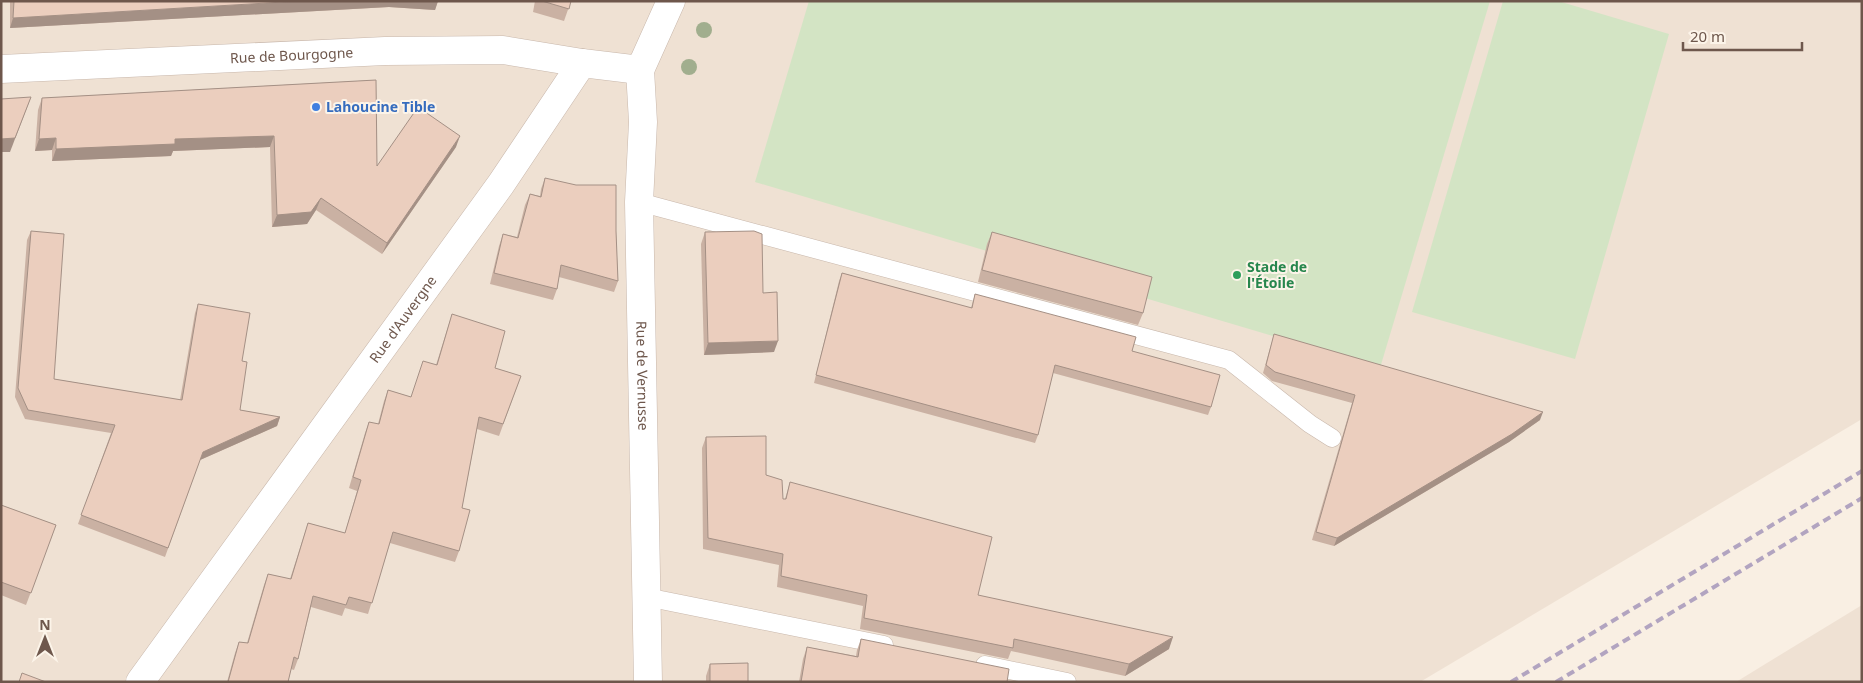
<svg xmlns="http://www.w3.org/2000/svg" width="1863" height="683" viewBox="0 0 1863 683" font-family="'Noto Sans',sans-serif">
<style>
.residential{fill:#efe1d3}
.green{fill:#d3e4c4}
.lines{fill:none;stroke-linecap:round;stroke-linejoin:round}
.lane-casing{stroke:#c8b7ab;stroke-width:19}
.street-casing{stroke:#c8b7ab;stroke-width:29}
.lane{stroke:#fff;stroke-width:18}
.street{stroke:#fff;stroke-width:28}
.rail{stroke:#b2a4c0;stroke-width:4;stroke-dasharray:8 5;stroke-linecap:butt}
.tree{fill:#a1ae8e}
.wall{fill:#cab1a3}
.shaded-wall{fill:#a49085}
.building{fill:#ebcebe;stroke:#a49085}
.shop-dot{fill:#3f7fe0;stroke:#fcf4e9;stroke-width:2}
.leisure-dot{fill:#2e9e5b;stroke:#fcf4e9;stroke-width:2}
.labels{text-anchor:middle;stroke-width:4;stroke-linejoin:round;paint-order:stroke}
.street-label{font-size:14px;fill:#6e574c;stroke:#fcf4e9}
.shop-label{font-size:14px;font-weight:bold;fill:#366cbe;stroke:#fcf4e9;text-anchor:start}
.leisure-label{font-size:14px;font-weight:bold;fill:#27864d;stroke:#fcf4e9;text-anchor:start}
</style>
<rect width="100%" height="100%" fill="#f9efe3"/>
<g class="residential">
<path d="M1 1H1862V419L1420 682H1Z"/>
<path d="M1862 605V682H1736Z"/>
</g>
<g class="green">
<path d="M809 1H1490L1380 368 755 182Z"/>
<path d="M1503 1H1558L1669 34 1575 359 1412 312Z"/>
</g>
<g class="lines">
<defs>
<g id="lane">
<path d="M639 202 1229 360 1310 424 1332 438"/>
<path d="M646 597 884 645"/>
<path d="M985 665 1067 682"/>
</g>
<g id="street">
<path id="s1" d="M1 69 385 51 503 50 582 63"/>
<path id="s2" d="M640 70 643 122 639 202 648 682"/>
<path id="s3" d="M140 682 501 184 582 63 640 70 671 1"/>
</g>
</defs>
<use href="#lane" class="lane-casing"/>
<use href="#street" class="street-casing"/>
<use href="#lane" class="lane"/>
<use href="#street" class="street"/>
<g class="rail">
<path d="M1511 682 1862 471"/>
<path d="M1556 682 1862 498"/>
</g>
</g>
<g class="tree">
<circle cx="704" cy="30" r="8"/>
<circle cx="689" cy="67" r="8"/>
</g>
<g class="wall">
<path d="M10 1H438L435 10 389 7 10 28Z"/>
<path d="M535 1H571L564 21 533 12Z"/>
<path d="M376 80 377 166 456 147 382 254 316 210 307 224 272 227 270 147 173 151 171 156 52 161V150L35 151 38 110 42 98Z"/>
<path d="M545 178 616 231 618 281 614 292 559 277 557 289 553 300 490 284 499 246 503 234 517 237 525 205 530 194 540 196 541 189Z"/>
<path d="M31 231 54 379 180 400 195 313 198 304 242 361 240 410 280 417 277 426 200 460 165 557 78 524 111 433 25 419 15 397 27 240Z"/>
<path d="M705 232 763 293 774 352 704 355 701 244Z"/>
<path d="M992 232 1143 313 1138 325 978 282 987 244Z"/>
<path d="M842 273 971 308 975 294 1132 351 1211 407 1208 415 1053 373 1038 435 1035 443 814 383 839 281Z"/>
<path d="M452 314 495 368 521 376 499 436 477 429 462 508 459 551 455 562 390 543 368 614 345 608 342 616 311 607 298 659 294 670 291 669 288 682H227L235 653 239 642 247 643 264 585 268 574 290 579 308 523 345 533 357 491 349 488 365 433 369 422 378 424 384 401 388 390 411 397 436 365Z"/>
<path d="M1274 334 1540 420 1509 442 1334 546 1312 540 1352 403 1272 381 1263 373Z"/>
<path d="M706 437 766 475 783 499H785L790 482 978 595 1169 649 1125 676 1011 651 1008 659 860 629 863 606 777 587 779 565 703 549 702 448Z"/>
<path d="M1 505 56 525 26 605 1 595Z"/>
<path d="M861 639 1007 682H799L803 659 807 647 856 656 857 650Z"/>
<path d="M710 664 748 682H706V676Z"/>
</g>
<g class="shaded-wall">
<path d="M301 1H438L435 10 389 7 10 28 13 18Z"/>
<path d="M31 97 10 152H1V139Z"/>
<path d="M274 136 270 147 173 151 171 156 52 161 56 149 175 139Z"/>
<path d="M460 136 456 147 382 254 387 243Z"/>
<path d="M56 138 52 150 35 151 39 139Z"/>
<path d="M321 198 316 210 307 224 272 227 277 215Z"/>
<path d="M778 341 774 352 704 355 708 343Z"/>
<path d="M1543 412 1540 420 1509 442 1334 546 1337 538Z"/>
<path d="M280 417 277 426 200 460 203 452Z"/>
<path d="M1173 637 1169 649 1125 676 1129 664Z"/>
</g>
<g class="building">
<path d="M14 1H301L13 18Z"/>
<path d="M542 1H571L569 9Z"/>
<path d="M376 80 377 166 418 107 460 136 387 243 321 198 311 212 277 215 274 136 175 139V144L56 149V138L39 139 42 98Z"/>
<path d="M31 97 15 138 1 139V99Z"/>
<path d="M545 178 576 185H616V231L618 281 561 265 557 289 494 273 503 234 518 238 530 194 541 197Z"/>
<path d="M31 231 64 234 54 379 182 400 198 304 250 313 242 361 247 362 240 410 280 417 203 452 168 548 81 515 115 425 28 410 18 388Z"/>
<path d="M754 231 762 234 763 293 777 292 778 341 708 343 705 232Z"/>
<path d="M992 232 1152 277 1143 313 982 270Z"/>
<path d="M842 273 972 308 975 294 1136 337 1132 351 1220 375 1211 407 1055 365 1038 435 816 375Z"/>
<path d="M452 314 505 331 495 368 521 376 503 424 479 417 462 508 470 510 459 551 393 532 372 603 349 597 346 605 313 596 298 659 294 657 288 682H228L239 642 248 643 268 574 291 579 308 523 345 533 361 480 353 477 369 422 379 424 388 390 411 397 423 361 437 365Z"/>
<path d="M1274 334 1543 412 1512 434 1337 538 1316 532 1355 395 1275 372 1266 365Z"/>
<path d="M766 436V475L782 480 783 499H786L790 482 992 537 978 595 1173 637 1129 664 1014 639 1013 648 864 618 867 595 781 576 783 554 708 538 706 437Z"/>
<path d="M1 505 56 525 31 593 1 582Z"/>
<path d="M861 639 1009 669 1007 682H801L807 647 858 657Z"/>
<path d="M748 663V682H710V664Z"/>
<path d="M22 673 46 682H19Z"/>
</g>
<circle class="shop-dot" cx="316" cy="107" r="5"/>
<circle class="leisure-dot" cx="1237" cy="275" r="5"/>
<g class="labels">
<g class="street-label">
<text dy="5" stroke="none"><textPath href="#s1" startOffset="291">Rue de Bourgogne</textPath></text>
<text dy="5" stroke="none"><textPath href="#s3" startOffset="448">Rue d'Auvergne</textPath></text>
<text dy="5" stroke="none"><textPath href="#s2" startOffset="306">Rue de Vernusse</textPath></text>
</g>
<g class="shop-label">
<text x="326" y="112">Lahoucine Tible</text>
</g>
<g class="leisure-label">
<text x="1247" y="272">Stade de<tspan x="1247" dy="16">l'Étoile</tspan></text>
</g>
</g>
<rect width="1863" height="683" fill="none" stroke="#6e574c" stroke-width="5"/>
<g transform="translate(45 638)" stroke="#fcf4e9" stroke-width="4" paint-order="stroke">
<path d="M0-4L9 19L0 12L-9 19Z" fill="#6e574c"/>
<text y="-8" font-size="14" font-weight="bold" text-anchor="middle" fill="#6e574c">N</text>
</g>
<path d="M1683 42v8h119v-8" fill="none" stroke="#6e574c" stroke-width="2.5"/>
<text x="1690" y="42" font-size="15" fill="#6e574c" stroke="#fcf4e9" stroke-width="4" paint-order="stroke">20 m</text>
</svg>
